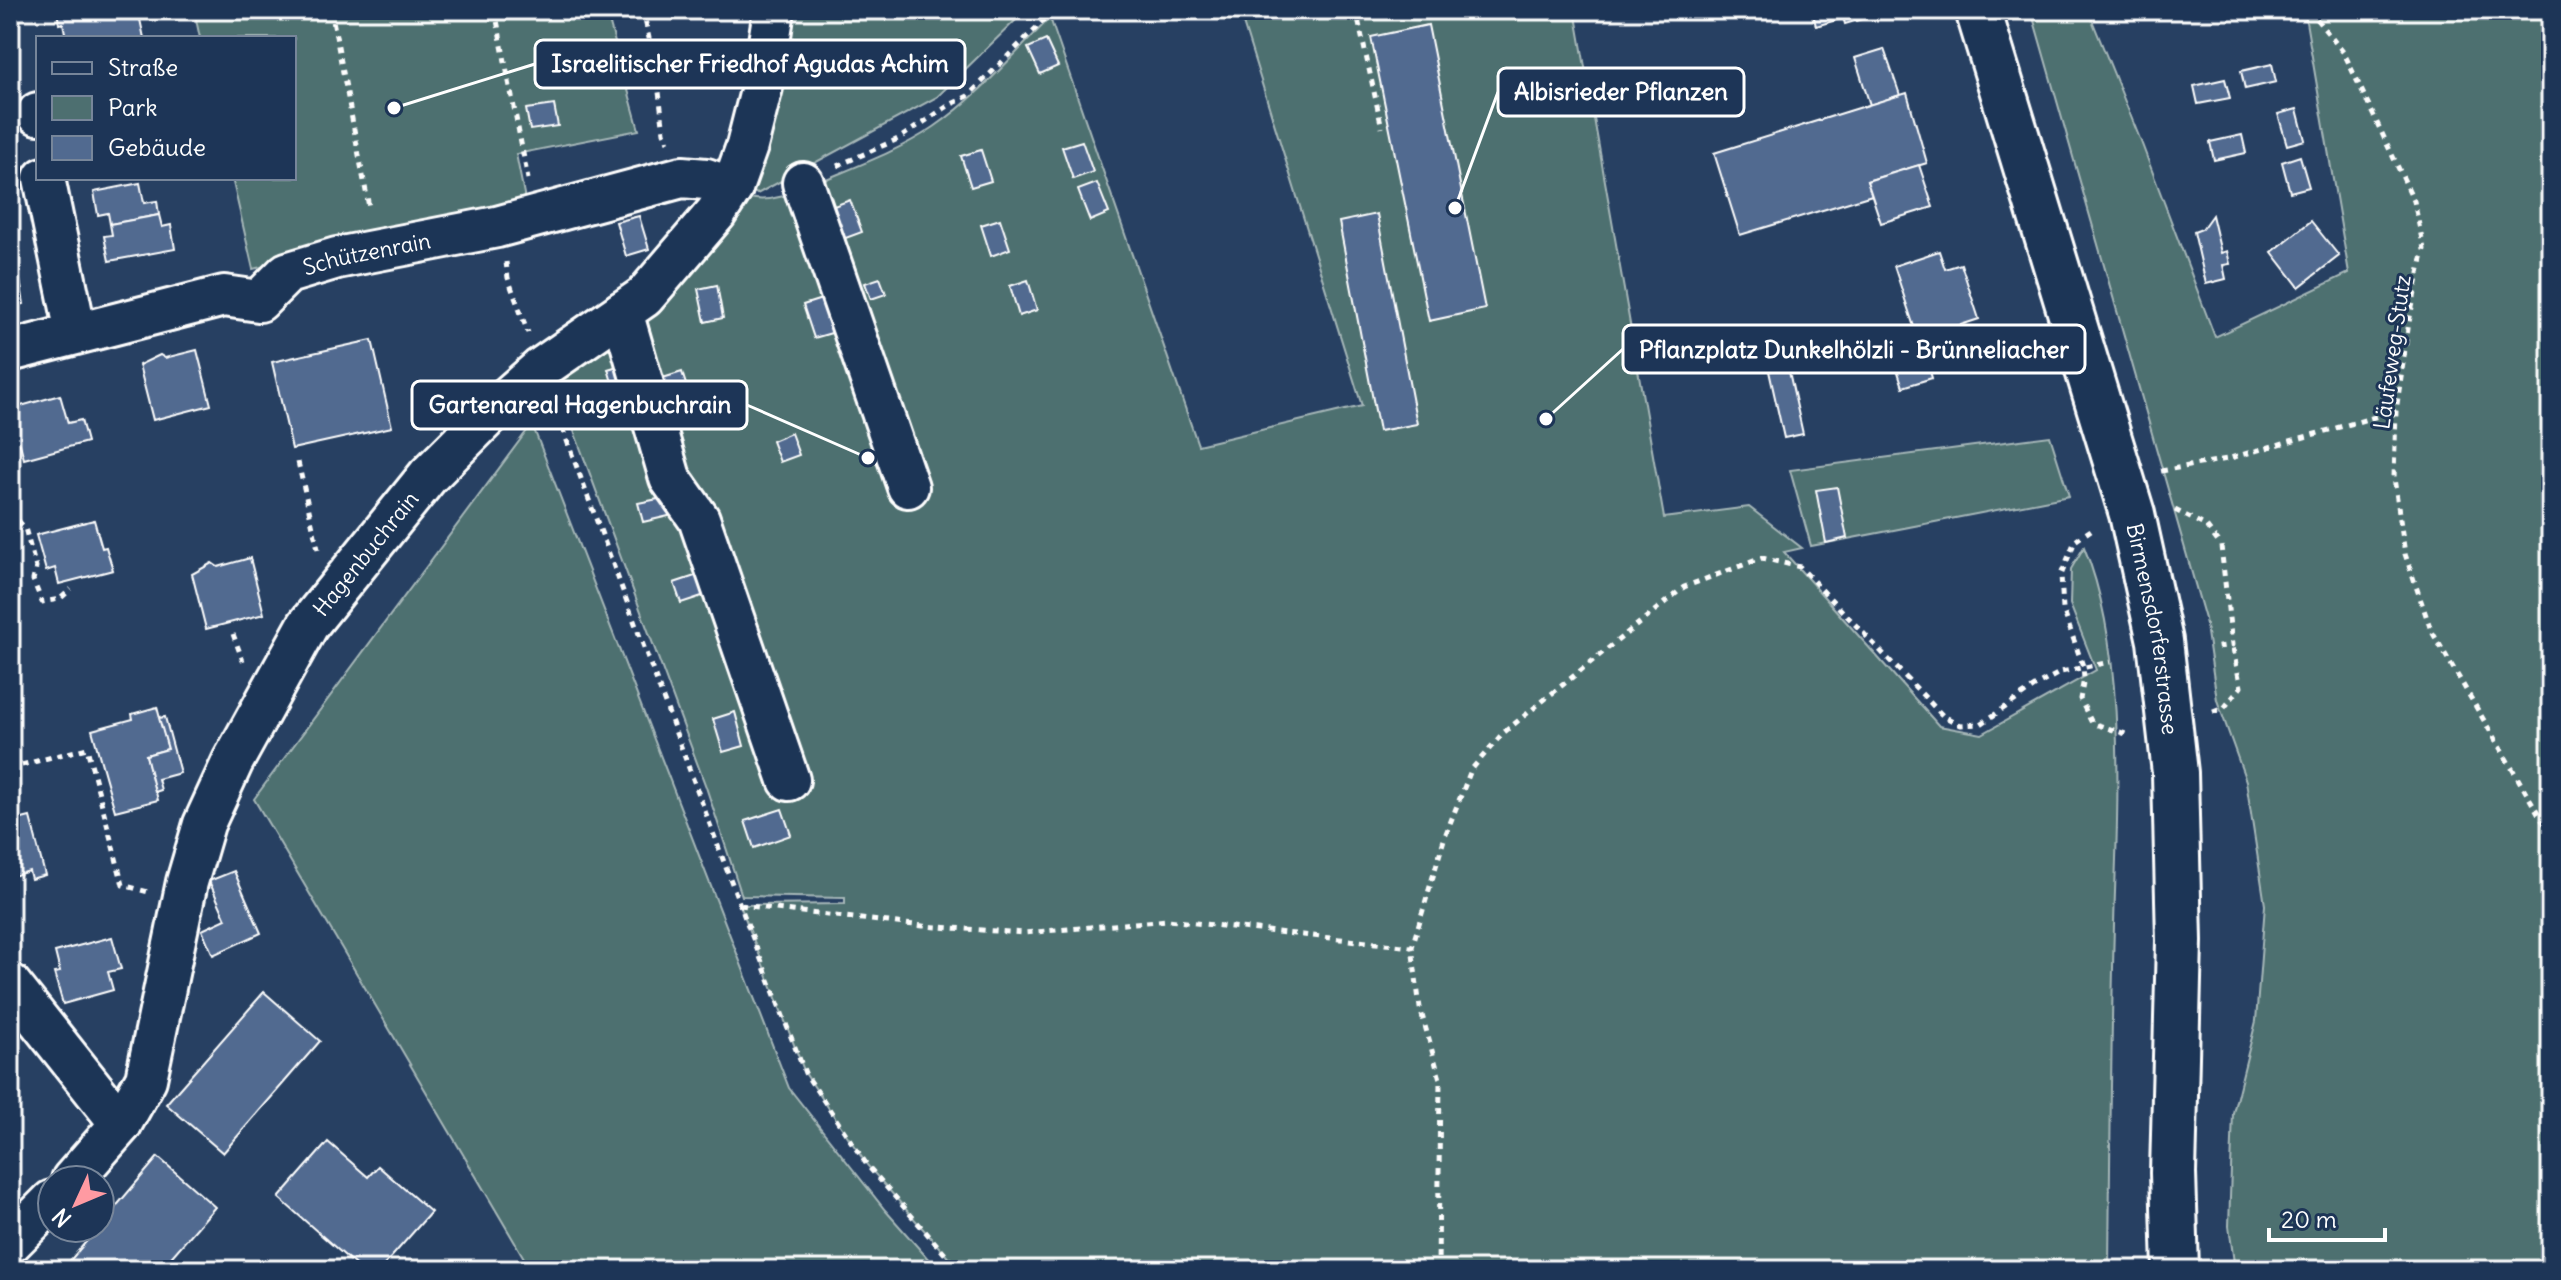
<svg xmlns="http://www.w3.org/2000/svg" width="2561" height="1280" viewBox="0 0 2561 1280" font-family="Delius,sans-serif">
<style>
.green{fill:#4d6f70;stroke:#a6b7b8;stroke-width:2}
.building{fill:#516a90;stroke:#fff;stroke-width:2}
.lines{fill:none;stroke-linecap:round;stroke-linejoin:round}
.minor-casing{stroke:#fff;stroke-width:46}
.major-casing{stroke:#fff;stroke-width:50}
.path{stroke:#fff;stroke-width:5;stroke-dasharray:6 6;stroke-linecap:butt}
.minor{stroke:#1d3557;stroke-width:40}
.major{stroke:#1d3557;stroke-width:44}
.labels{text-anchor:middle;stroke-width:6;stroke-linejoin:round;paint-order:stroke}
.street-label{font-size:22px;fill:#fff;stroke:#1d3557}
.leader{fill:none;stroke:#fff;stroke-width:3}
.callout-dot{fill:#fff;stroke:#1d3557;stroke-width:3}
.callout{fill:#1d3557;stroke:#fff;stroke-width:3}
.callout-label{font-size:24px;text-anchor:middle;font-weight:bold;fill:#fff}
</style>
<rect width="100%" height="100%" fill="#274062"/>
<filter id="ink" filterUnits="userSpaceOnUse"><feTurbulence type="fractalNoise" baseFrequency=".0125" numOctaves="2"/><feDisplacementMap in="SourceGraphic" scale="16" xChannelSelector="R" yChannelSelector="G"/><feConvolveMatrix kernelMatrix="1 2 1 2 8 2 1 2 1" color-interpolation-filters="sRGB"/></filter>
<g filter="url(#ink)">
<g class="green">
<path d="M194 10H606L639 130 516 154 524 194V215L331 250 253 269 232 178H294V38H200Z"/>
<path d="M787 10H1026L937 97 757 194 747 187Z"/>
<path d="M1239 10H1575L1664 518 1749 507 1802 548 1784 552 1939 726 1982 734 2096 670 2070 604 2071 569 2084 547C2128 654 2117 810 2114 925 2111 1040 2110 1155 2109 1270H959L867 1165 805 1073 740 905 845 904V898L742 896 706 787 554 377 749 198C774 204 800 190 824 180 862 164 900 150 934 127 978 97 1013 55 1050 18L1198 445 1362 406Z"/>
<path d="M2031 10H2088L2140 139 2215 337 2349 273 2304 10H2551V1270H2235L2229 1226 2233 1113 2256 1021 2265 905 2246 781 2217 700 2205 619Z"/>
<path d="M532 424 789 1088 885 1210 938 1270H531L254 799Z"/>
<path d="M2050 436 2069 496 1811 546 1790 470Z"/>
</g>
<g class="building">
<path d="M57 10H138L144 38H66L63 23 59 24Z"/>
<path d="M1812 10H1841L1843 18 1816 26Z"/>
<path d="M1841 10H1863L1865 18 1845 24Z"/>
<path d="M1428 25 1485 309 1429 321 1371 37Z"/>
<path d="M1046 40 1058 66 1040 74 1028 48Z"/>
<path d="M1884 49 1900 95 1870 105 1855 58Z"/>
<path d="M2272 64 2276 82 2245 89 2241 71Z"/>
<path d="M2225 79 2230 98 2198 104 2194 86Z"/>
<path d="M1907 93 1927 163 1867 181 1872 195 1740 235 1714 153Z"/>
<path d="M554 105 558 126 530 130 526 109Z"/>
<path d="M2297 109 2305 140 2287 145 2278 114Z"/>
<path d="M2242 135 2246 153 2214 160 2210 142Z"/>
<path d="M1082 141 1093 172 1073 179 1062 147Z"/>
<path d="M981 150 991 181 971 187 961 156Z"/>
<path d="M2300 156 2309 187 2290 192 2282 162Z"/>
<path d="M1919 165 1933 207 1881 223 1867 181Z"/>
<path d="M140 183 144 203 157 201 159 215 110 224 108 213 98 215 94 192Z"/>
<path d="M1097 183 1109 213 1090 221 1078 190Z"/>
<path d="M850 200 862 232 843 239 831 207Z"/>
<path d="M1377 214 1417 424 1379 431 1339 222Z"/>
<path d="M159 215 162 227 171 225 175 249 109 261 104 236 112 235 110 224Z"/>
<path d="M2212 215 2221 253 2227 251 2230 264 2223 265 2226 279 2206 284 2194 232 2202 229Z"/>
<path d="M639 216 649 249 626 256 616 222Z"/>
<path d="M1000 219 1010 249 991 256 981 225Z"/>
<path d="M2311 221 2339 256 2299 287 2272 252Z"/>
<path d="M10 244H14L24 304 10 306Z"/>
<path d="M1939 251 1945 269 1961 264 1979 319 1918 339 1894 266Z"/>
<path d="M880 278 886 294 871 299 865 283Z"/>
<path d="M1028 280 1037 310 1019 316 1010 286Z"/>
<path d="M717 285 723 318 705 322 698 289Z"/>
<path d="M831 296 842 330 814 338 803 305Z"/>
<path d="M372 340 392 427 292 449 272 362Z"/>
<path d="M1923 347 1932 378 1903 387 1893 357Z"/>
<path d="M197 350 211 405 153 420 139 365 160 355 165 358Z"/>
<path d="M628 363 639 396 618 402 608 369Z"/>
<path d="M1788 367 1803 434 1784 438 1769 371Z"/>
<path d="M682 372 688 391 656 401 650 382Z"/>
<path d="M60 395 68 423 81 420 87 442 24 459 20 444 12 447 10 440V409Z"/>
<path d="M791 433 799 455 780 462 772 441Z"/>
<path d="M1837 487 1847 538 1826 543 1816 490Z"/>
<path d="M668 497 673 515 643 522 638 503Z"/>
<path d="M94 520 102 548 106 547 113 570 59 584 55 568 46 571 36 535Z"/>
<path d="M250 558 264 614 206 629 192 574 212 563 218 567Z"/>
<path d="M698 575 705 595 681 603 674 583Z"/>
<path d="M157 707 168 749 146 755 158 800 115 811 92 730 133 719 132 714Z"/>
<path d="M735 712 744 746 723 752 713 719Z"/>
<path d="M165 717 180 773 158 779 161 790 155 792 146 755 168 749 159 718Z"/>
<path d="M782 809 791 835 754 848 745 821Z"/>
<path d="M30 817 45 875 31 879 29 871 10 877V822Z"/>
<path d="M234 871 261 933 213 955 202 930 226 919 209 881Z"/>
<path d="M112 937 121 969 108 972 113 990 63 1004 54 973 60 972 55 952Z"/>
<path d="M264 992 320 1041 223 1153 166 1104Z"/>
<path d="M328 1142 368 1177 378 1166 431 1212 380 1270H361L279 1198Z"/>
<path d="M158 1157 215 1207 160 1270H62Z"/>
</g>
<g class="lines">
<defs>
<g id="minor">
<path d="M38 113V114"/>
<path d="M44 178 76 333"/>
<path d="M803 183 908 487"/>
<path d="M622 312 670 478 699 519 789 780"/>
<path id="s1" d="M10 351 224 296 259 301 287 273 337 258 497 227 682 177 706 179 732 188"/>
<path d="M10 984 121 1124"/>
<path id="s2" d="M72 1180 121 1124 146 1079 187 882 204 824 233 761 308 625 428 476 498 406 540 369 644 297 716 213 732 188 747 146 762 87 774 10"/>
<path d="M10 1243 52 1201"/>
</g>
<g id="major">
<path id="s3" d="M1978 10 2132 514 2160 641 2175 773 2179 941 2173 1173 2176 1270"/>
</g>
</defs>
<use href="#minor" class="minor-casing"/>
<use href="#major" class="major-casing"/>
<g class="path">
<path d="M331 10 369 207"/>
<path d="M495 10 528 179"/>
<path d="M643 10 657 76 664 132 668 142"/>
<path d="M1356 10 1382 128"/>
<path d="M2309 10 2344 53 2414 201 2424 249 2409 322 2396 411 2394 478 2405 554 2431 630 2551 835"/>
<path d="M837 166 898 139 948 106 968 96 1054 10"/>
<path d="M506 262 508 278 528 333"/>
<path d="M554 406 740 905 805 1073 867 1165 959 1270"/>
<path d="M298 462 318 549"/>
<path d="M2161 471 2227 459 2396 411"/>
<path d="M2175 510 2206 526 2221 546 2232 645 2212 648"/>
<path d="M10 512 25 528 36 568 33 580 42 602 60 599 71 589"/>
<path d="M2091 530 2075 541 2061 575 2063 609 2083 666 2084 679 2080 699 2092 723 2126 734"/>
<path d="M233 634 243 661"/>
<path d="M2213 712 2224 708 2241 687 2232 645"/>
<path d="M10 768 87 748 123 885 148 892"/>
<path d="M740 905 923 926 1024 933 1168 920 1412 947"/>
<path d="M1438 1270 1440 1079 1420 1008 1412 947 1445 836 1471 770 1503 733 1684 587 1762 558 1800 567 1943 716 1961 725 1981 724 2039 684 2061 672 2110 662"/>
</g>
<use href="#minor" class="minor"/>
<use href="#major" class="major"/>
</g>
</g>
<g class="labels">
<g class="street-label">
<text dy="8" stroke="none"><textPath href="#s1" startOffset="378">Schützenrain</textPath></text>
<text transform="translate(2392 352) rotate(-82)" y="8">Läufeweg-Stutz</text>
<text dy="8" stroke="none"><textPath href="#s2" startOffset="704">Hagenbuchrain</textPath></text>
<text dy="8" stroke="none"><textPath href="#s3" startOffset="644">Birmensdorferstrasse</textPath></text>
</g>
</g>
<path class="leader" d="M394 108L535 64M1455 208L1498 92M1546 419L1623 349M868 458L747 405"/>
<g class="callout-dot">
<circle cx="394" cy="108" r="8"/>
<circle cx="1455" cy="208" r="8"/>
<circle cx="1546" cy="419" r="8"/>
<circle cx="868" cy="458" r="8"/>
</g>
<g class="callout">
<rect x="535" y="40" width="430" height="48" rx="8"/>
<rect x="1498" y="68" width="246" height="48" rx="8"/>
<rect x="1623" y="325" width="462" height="48" rx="8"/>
<rect x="412" y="381" width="335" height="48" rx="8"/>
</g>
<g class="callout-label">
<text x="750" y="72">Israelitischer Friedhof Agudas Achim</text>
<text x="1621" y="100">Albisrieder Pflanzen</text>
<text x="1854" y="358">Pflanzplatz Dunkelhölzli - Brünneliacher</text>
<text x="580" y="413">Gartenareal Hagenbuchrain</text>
</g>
<rect width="2561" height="1280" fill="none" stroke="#1d3557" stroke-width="40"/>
<rect x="20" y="20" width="2521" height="1240" fill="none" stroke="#fff" stroke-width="3" filter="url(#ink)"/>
<rect x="36" y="36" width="260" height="144" fill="#1d3557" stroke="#77869a" stroke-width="2"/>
<rect x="52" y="62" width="40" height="12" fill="#1d3557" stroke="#77869a" stroke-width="2"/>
<text x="108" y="76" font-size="24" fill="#ffffff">Straße</text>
<rect x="52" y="96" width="40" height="24" fill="#4d6f70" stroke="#77869a" stroke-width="2"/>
<text x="108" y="116" font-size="24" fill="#ffffff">Park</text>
<rect x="52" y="136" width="40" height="24" fill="#516a90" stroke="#77869a" stroke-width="2"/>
<text x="108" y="156" font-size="24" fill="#ffffff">Gebäude</text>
<g transform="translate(76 1204) rotate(226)"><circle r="38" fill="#1d3557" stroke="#77869a" stroke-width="2"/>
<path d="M0-6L14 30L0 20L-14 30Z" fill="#ff9aa2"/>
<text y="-12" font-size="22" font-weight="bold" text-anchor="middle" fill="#ffffff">N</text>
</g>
<path d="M2269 1228v12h116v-12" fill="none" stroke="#ffffff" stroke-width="4"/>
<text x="2281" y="1228" font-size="24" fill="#ffffff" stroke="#1d3557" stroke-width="6" paint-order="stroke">20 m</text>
</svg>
